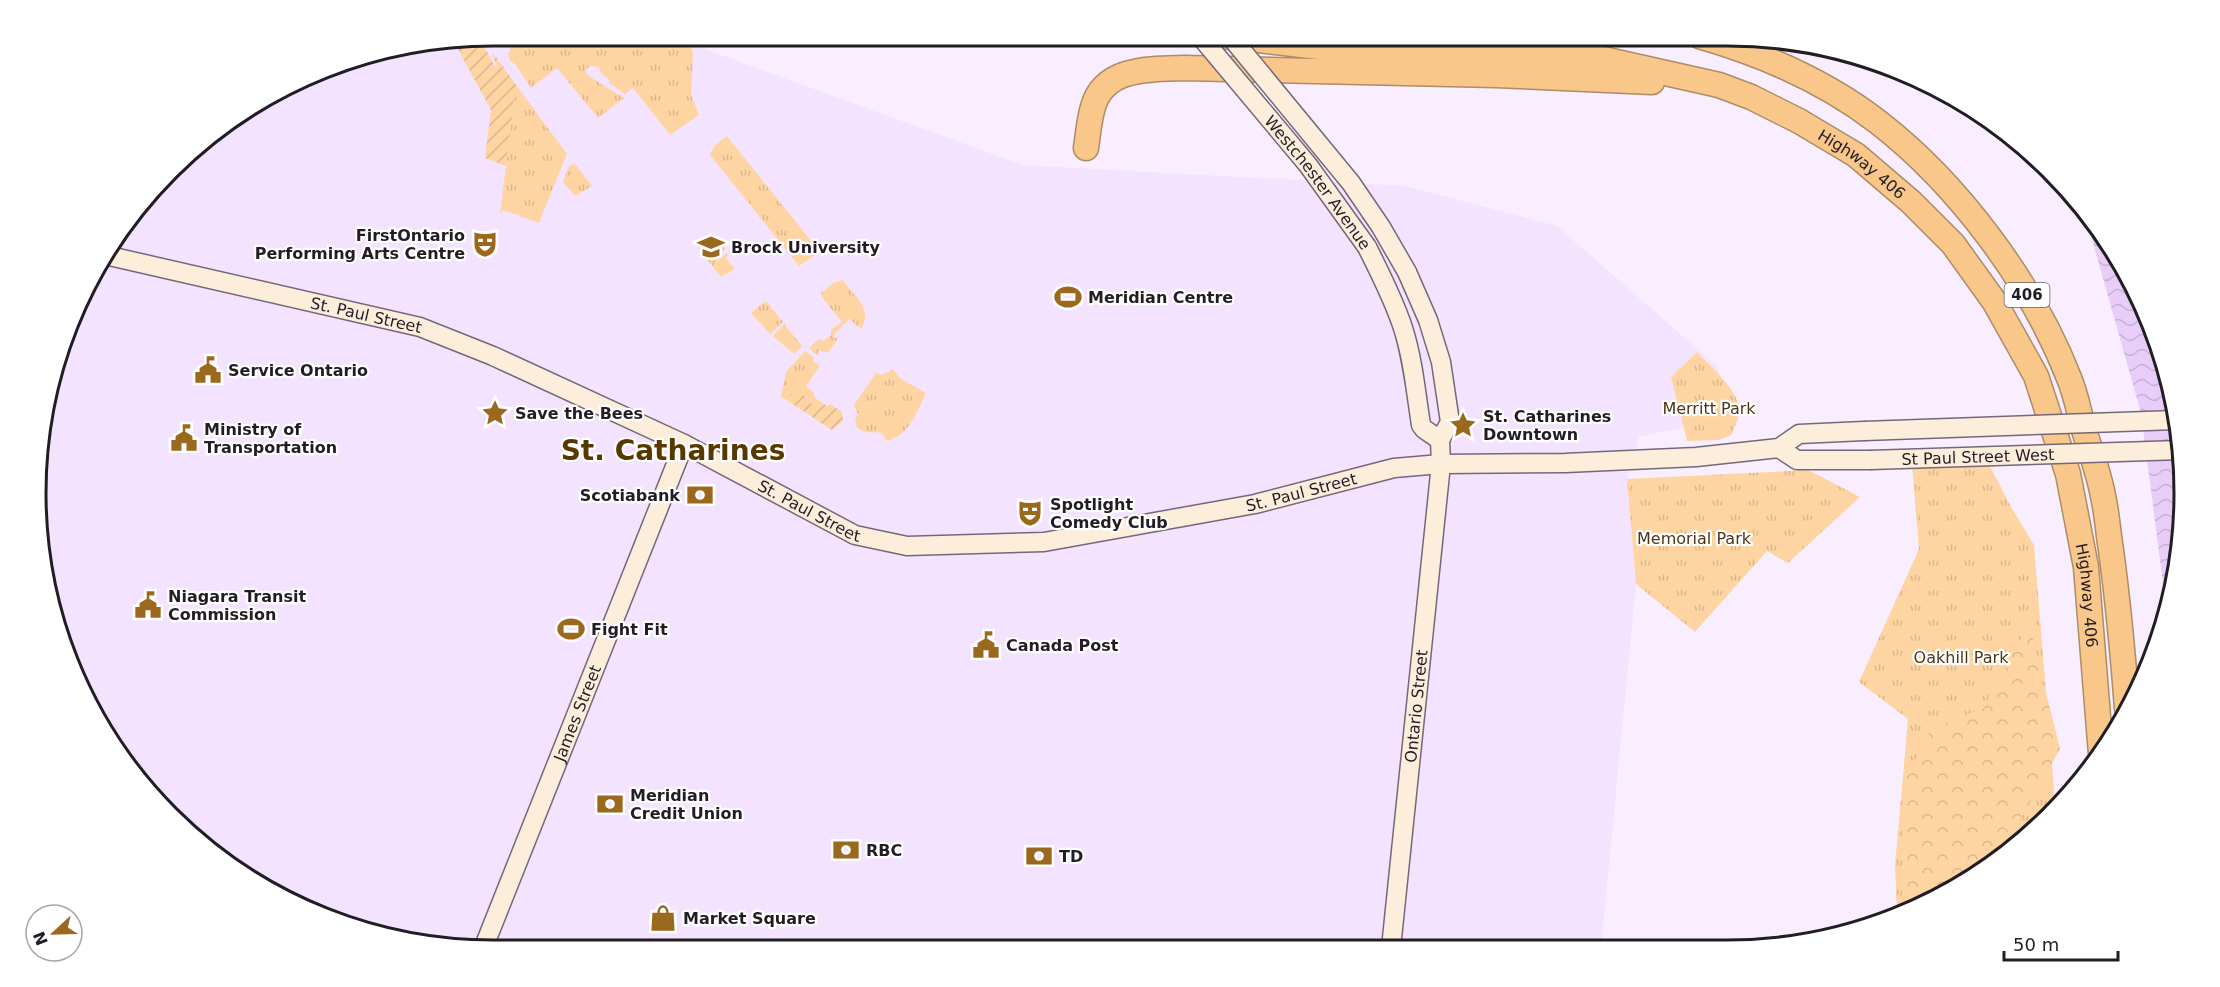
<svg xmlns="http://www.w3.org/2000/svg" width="2220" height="987" viewBox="0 0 2220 987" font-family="'DejaVu Sans',sans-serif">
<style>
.built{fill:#f4e3fe}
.grass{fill:url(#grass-tufts)}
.forest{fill:url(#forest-crowns)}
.garden{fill:url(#garden-furrows)}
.water{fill:url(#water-waves)}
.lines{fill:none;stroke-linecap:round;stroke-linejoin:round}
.secondary-casing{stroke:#73687a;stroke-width:21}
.motorway-casing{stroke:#ad8c66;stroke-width:27}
.secondary{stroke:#fdeedc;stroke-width:18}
.motorway{stroke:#f8c789;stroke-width:24}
.secondary-bridge-casing{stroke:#73687a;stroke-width:21;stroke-linecap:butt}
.secondary-bridge{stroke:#fdeedc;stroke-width:18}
.labels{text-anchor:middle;stroke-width:4.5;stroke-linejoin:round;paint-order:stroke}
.shield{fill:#fff;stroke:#646166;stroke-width:1.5}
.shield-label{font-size:15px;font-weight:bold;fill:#221d25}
.street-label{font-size:16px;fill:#221d25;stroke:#fff}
.poi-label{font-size:16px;font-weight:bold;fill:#221d25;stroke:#fff;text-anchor:start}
.park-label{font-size:16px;fill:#4c3516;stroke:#fff}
.town-label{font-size:28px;font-weight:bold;fill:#593800;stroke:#fff}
.rim{fill:none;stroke:#221d25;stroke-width:3}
</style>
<defs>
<pattern id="grass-tufts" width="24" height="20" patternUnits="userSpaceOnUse" patternTransform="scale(1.5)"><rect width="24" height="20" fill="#fed5a2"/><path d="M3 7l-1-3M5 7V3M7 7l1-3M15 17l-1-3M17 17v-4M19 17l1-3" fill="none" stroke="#d9b68b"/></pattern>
<pattern id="forest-crowns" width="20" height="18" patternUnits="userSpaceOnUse" patternTransform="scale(1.5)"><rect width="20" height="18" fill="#fed5a2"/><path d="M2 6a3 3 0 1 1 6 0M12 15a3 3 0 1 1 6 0" fill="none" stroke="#d9b68b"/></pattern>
<pattern id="garden-furrows" width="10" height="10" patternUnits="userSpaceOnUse" patternTransform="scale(1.5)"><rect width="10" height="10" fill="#fed5a2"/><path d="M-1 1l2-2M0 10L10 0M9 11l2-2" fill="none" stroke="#d9b68b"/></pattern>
<pattern id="water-waves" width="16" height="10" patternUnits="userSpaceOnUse" patternTransform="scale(1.5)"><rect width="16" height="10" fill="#e8cdf9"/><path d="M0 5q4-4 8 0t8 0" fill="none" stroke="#c7b0d5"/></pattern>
</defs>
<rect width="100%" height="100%" fill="#f8eeff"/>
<path class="built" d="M493 36H669L1023 165 1405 186 1557 226 1718 367 1721 419 1639 437 1627 479 1636 584 1601 948 494 951 346 927 265 890 192 838 97 722 60 641 40 554 45 405 97 265 192 149 265 97 346 60Z"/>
<g class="grass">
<path d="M516 36H682L691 47 693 53 691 95 699 115 670 135 633 88 625 94 609 83V80L601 73 599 67 591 66 586 69 587 75 624 98 598 118 557 68 531 88 515 64 510 61 508 53 511 51 509 49Z"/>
<path d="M519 89 567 154 539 223 503 210 500 215 514 100Z"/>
<path d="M727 136 820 252 799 266 710 155 715 145Z"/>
<path d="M574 163 592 186 575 196 563 182 569 166Z"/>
<path d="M709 234 719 249 723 247 725 249 715 257 718 260 727 253 729 255 725 258 735 269 721 277 695 244Z"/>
<path d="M843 280C854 297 874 308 861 329L849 319 833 336 835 338 839 337 828 353 819 350 817 355 809 348 819 339 823 341 831 335V330L842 322 822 297 821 293 833 283Z"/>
<path d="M766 301 783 322 770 334 751 313Z"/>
<path d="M784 324 802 346 794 354 773 336Z"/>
<path d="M805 351 813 357V361L820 366 806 386 814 393V397L824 404 814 407 806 396 788 401 781 397 786 372Z"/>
<path d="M1697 352C1709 365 1738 390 1739 408 1740 417 1735 426 1731 435L1719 440 1687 441 1671 377Z"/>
<path d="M893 369 901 379 926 393C916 413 909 436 886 441 882 428 876 434 866 432 863 432 860 429 857 428L855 419 858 415 854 405 876 373 882 375Z"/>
<path d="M1912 466H1990L2010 505 2034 545 2055 803 2005 856 1900 917 1897 908 1895 866 1908 719 1859 682 1919 549Z"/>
<path d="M1808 470 1860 497 1788 563 1767 551 1695 632 1636 584 1627 479Z"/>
</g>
<path class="forest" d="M2029 623 2060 749 1997 861 1906 914 1902 897 1906 777 1931 729 1984 708Z"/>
<g class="garden">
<path d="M480 38 495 67 497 66 492 54 496 57 519 89 514 100 506 166 485 158 491 110 454 42Z"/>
<path d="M794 393C805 393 808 399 814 407L824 404 827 406 830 404 842 412 843 421 832 430 788 401 790 395Z"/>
</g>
<path class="water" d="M2088 214 2137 291 2168 375 2183 464 2180 554 2163 628 2164 591 2141 413 2093 243Z"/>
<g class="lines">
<defs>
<g id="secondary">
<path d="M1367 247C1380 273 1394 300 1403 328 1413 359 1416 393 1421 425L1424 429 1440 440"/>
<path id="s1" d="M105 255 420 327 493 356 684 444 855 535 907 546 1044 542 1255 504 1394 468 1441 464 1565 463 1696 457 1779 448 1799 434 1864 431"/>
<path d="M1779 448 1797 460H1870"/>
<path id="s2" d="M1391 948 1441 464 1440 440 1450 422 1441 362 1428 320 1407 272"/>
<path id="s3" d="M483 949 684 444"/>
</g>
<g id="motorway">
<path id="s4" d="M1223 36 1336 49 1603 59 1719 85 1751 97 1799 121 1856 155 1911 202 1953 244 1994 301 2036 376 2068 474 2086 567 2101 754"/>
<path d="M1699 36C1762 54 1826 82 1878 122 1958 184 2032 283 2069 378 2076 394 2079 413 2084 430 2091 452 2099 474 2103 496 2107 513 2108 532 2111 550 2118 602 2123 655 2127 708"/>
<path d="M1086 148C1088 135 1089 120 1093 107 1104 67 1150 69 1184 68L1496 75 1652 82"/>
</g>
</defs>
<use href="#secondary" class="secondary-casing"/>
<use href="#motorway" class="motorway-casing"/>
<use href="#secondary" class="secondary"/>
<use href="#motorway" class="motorway"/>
<defs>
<g id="secondary-bridge">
<path id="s5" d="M1200 36 1308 165 1367 247"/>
<path d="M1230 36 1351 183 1381 227 1407 272"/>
<path d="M1864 431 2176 420"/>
<path id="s6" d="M1870 460 2181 450"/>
</g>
</defs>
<use href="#secondary-bridge" class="secondary-bridge-casing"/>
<use href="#secondary-bridge" class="secondary-bridge"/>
</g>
<defs>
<symbol id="theatre-bare" viewBox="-9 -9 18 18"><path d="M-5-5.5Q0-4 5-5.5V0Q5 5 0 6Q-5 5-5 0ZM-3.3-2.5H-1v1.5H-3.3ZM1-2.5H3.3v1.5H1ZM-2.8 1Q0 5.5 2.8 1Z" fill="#9b691e" stroke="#fff" stroke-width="2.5" paint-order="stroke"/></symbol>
<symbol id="university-bare" viewBox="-9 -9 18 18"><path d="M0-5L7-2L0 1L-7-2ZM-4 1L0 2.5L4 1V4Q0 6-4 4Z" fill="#9b691e" stroke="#fff" stroke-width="2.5" paint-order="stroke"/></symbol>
<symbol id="stadium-bare" viewBox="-9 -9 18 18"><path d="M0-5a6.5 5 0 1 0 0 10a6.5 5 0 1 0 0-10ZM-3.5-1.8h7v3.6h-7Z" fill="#9b691e" stroke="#fff" stroke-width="2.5" paint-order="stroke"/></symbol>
<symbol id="civic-bare" viewBox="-9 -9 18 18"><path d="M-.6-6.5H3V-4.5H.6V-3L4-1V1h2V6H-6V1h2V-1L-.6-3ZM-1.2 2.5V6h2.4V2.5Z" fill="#9b691e" stroke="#fff" stroke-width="2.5" paint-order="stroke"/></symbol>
<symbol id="sight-bare" viewBox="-9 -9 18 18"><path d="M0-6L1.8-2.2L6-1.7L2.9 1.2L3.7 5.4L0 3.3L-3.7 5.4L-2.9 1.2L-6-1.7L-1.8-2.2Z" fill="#9b691e" stroke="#fff" stroke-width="2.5" paint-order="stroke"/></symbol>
<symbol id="bank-bare" viewBox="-9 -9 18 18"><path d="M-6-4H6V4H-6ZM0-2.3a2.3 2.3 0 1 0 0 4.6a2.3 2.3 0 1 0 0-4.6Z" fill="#9b691e" stroke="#fff" stroke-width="2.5" paint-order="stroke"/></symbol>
<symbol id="shop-bare" viewBox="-9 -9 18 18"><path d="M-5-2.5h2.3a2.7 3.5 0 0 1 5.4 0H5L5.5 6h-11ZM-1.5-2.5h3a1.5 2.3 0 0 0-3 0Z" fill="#9b691e" stroke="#fff" stroke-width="2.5" paint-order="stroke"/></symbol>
</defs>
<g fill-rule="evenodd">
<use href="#theatre-bare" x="466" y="225" width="38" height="38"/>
<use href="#university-bare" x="692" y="228" width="38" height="38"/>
<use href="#stadium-bare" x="1049" y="278" width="38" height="38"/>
<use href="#civic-bare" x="189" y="351" width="38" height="38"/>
<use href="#sight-bare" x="476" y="394" width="38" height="38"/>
<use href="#sight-bare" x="1444" y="406" width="38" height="38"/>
<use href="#civic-bare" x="165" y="419" width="38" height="38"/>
<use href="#bank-bare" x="681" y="476" width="38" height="38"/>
<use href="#theatre-bare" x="1011" y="494" width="38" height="38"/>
<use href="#civic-bare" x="129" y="586" width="38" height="38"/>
<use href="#stadium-bare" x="552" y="610" width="38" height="38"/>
<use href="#civic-bare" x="967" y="626" width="38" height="38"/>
<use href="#bank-bare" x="591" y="785" width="38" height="38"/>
<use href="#bank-bare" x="827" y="831" width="38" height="38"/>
<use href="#bank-bare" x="1020" y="837" width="38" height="38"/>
<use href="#shop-bare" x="644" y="899" width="38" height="38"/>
</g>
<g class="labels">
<rect class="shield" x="2004.5" y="283" width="45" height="24" rx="4.5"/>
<g class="shield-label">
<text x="2027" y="300">406</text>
</g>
<g class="street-label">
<text dy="6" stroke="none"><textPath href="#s4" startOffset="664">Highway 406</textPath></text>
<text dy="6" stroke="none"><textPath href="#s5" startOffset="188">Westchester Avenue</textPath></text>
<text dy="6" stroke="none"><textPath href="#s1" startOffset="268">St. Paul Street</textPath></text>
<text dy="6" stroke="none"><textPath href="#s6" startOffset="108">St Paul Street West</textPath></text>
<text dy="6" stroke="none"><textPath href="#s1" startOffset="1258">St. Paul Street</textPath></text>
<text dy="6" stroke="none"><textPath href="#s1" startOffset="754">St. Paul Street</textPath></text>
<text dy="6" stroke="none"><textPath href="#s4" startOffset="1168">Highway 406</textPath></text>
<text dy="6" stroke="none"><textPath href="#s2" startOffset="243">Ontario Street</textPath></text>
<text dy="6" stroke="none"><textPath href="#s3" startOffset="254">James Street</textPath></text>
</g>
<g class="poi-label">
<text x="465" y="241" text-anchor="end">FirstOntario<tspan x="465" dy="18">Performing Arts Centre</tspan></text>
<text x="731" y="253">Brock University</text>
<text x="1088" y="303">Meridian Centre</text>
<text x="228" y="376">Service Ontario</text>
<text x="515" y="419">Save the Bees</text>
<text x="1483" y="422">St. Catharines<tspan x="1483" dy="18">Downtown</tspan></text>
<text x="204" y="435">Ministry of<tspan x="204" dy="18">Transportation</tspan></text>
<text x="680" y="501" text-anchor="end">Scotiabank</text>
<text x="1050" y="510">Spotlight<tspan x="1050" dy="18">Comedy Club</tspan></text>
<text x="168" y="602">Niagara Transit<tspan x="168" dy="18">Commission</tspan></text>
<text x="591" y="635">Fight Fit</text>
<text x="1006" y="651">Canada Post</text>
<text x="630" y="801">Meridian<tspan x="630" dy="18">Credit Union</tspan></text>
<text x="866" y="856">RBC</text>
<text x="1059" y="862">TD</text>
<text x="683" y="924">Market Square</text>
</g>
<g class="park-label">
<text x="1709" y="414">Merritt Park</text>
<text x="1694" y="544">Memorial Park</text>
<text x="1961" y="663">Oakhill Park</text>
</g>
<g class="town-label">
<text x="673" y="460">St. Catharines</text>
</g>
</g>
<path d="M0 0H2220V987H0ZM493 46H1727A447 447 0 0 1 2174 493V493A447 447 0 0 1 1727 940H493A447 447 0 0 1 46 493V493A447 447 0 0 1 493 46Z" fill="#fff" fill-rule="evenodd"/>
<path class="rim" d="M493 46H1727A447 447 0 0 1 2174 493V493A447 447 0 0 1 1727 940H493A447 447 0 0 1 46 493V493A447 447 0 0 1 493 46Z"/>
<g transform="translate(54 933) rotate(248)"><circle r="28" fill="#ffffff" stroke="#a7a5a8" stroke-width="1.5"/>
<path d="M0-4.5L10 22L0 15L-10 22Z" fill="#9b691e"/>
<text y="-9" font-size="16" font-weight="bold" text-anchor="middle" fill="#221d25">N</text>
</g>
<path d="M2004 951v9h114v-9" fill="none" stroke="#221d25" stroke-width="3"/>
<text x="2013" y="951" font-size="18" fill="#221d25" stroke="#ffffff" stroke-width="4.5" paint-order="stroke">50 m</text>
</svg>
